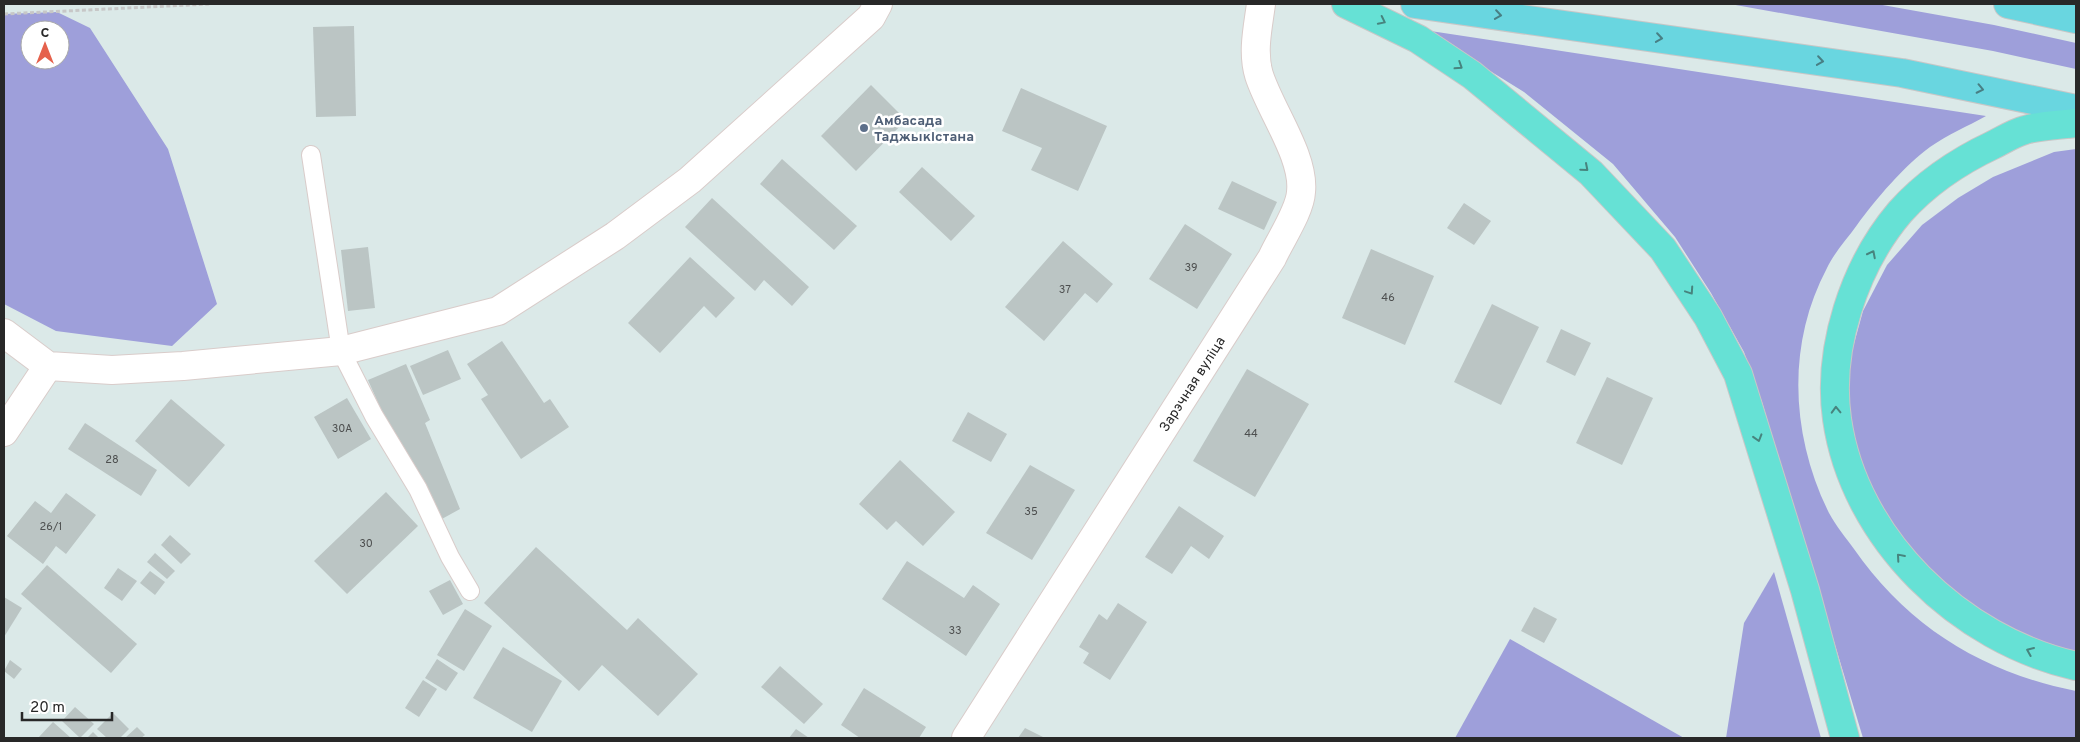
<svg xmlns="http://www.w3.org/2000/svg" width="2080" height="742" viewBox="0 0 2080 742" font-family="Overpass,sans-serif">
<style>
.green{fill:#9e9fda;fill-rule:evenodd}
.building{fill:#bbc5c4}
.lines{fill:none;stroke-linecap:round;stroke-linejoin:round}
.service-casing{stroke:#d9ccca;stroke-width:20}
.minor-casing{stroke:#d9ccca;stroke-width:30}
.primary-casing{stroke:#c7c7c7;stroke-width:30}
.trunk-casing{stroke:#c7c7c7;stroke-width:30}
.path{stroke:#c7c7c7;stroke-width:3;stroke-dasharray:4 2.5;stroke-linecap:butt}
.service{stroke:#fff;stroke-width:18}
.minor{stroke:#fff;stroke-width:28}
.primary{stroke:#69d6e0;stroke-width:28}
.trunk{stroke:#66e1d5;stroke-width:28}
.oneway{stroke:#487f84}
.oneway2{stroke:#47847e}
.service-dot{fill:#5c6f8a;stroke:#fff;stroke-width:2}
.labels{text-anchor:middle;stroke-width:5;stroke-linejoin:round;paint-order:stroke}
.number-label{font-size:11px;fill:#4d4f4f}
.service-label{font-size:14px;font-weight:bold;fill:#4e5e75;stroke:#fff;text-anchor:start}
.street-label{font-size:14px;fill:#282828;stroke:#fff}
</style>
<rect width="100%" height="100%" fill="#dbe9e8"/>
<g class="green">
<path d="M1730 4H1877L1994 25 2076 43V69L1993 51Z"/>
<path d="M57 12 90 28 168 149 217 304 172 346 56 331 4 304V14ZM30 30H60V60H30Z"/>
<path d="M1424 30 1986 116C1968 126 1947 135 1930 147 1904 166 1876 199 1857 225 1847 239 1834 253 1827 268 1786 345 1791 436 1829 513 1836 526 1846 538 1854 549 1908 627 1984 673 2076 691V738H1863L1762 402 1744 352 1711 293 1675 237 1613 164 1524 92Z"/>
<path d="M2076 149V660L1984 626 1878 518 1846 412 1849 362 1863 311 1887 265 1922 225 1958 198 1993 177 2054 152Z"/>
<path d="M1774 572 1821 738H1726L1744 623Z"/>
<path d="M1510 639 1684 738H1455Z"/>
</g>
<g class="building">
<path d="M354 26 356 116 316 117 313 27Z"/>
<path d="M871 85 906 120 856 171 821 136Z"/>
<path d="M1021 88 1107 126 1078 191 1031 170 1042 148 1002 131Z"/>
<path d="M782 159 857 226 834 250 760 184Z"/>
<path d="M922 167 975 216 951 241 899 192Z"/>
<path d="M1232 181 1277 202 1264 230 1218 209Z"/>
<path d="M712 198 809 287 792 306 764 280 755 291 685 227Z"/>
<path d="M1464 203 1491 221 1474 245 1447 228Z"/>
<path d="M1185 224 1232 254 1197 309 1149 279Z"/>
<path d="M1063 241 1113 284 1097 303 1085 293 1044 341 1005 307Z"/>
<path d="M368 247 375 308 348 311 341 250Z"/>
<path d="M1371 249 1434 276 1405 345 1342 318Z"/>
<path d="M690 257 735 298 716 318 704 306 660 353 628 323Z"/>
<path d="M1492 304 1539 327 1501 405 1454 382Z"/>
<path d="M1561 329 1591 343 1575 376 1546 362Z"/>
<path d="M502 341 544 403 550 399 569 427 521 459 481 399 488 395 467 364Z"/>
<path d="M448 350 461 379 423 395 410 366Z"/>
<path d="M406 364 430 420 425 423 460 509 440 520 393 437 368 380Z"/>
<path d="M1247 369 1309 404 1255 497 1193 461Z"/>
<path d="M1607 377 1653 398 1622 465 1576 443Z"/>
<path d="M347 398 371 439 338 459 314 417Z"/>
<path d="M171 399 225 445 189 487 135 441Z"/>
<path d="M968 412 1007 434 991 462 952 441Z"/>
<path d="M85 423 157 470 141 496 68 449Z"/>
<path d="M900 460 955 512 923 546 896 521 887 530 859 504Z"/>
<path d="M1030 465 1075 490 1032 560 986 533Z"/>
<path d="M386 492 418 526 347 594 314 561Z"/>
<path d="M66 493 96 515 66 554 56 546 43 564 7 536 35 501 51 513Z"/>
<path d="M1179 506 1224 536 1209 559 1191 546 1172 574 1145 557Z"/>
<path d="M170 535 191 554 181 564 161 545Z"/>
<path d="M536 547 627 630 638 618 698 674 658 716 602 665 579 691 484 603Z"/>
<path d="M155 553 175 571 167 579 147 562Z"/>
<path d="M907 561 964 598 973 585 1000 604 966 656 882 599Z"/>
<path d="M47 565 137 644 111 673 21 594Z"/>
<path d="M118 568 137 581 122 601 104 588Z"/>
<path d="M150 571 165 582 155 595 140 583Z"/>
<path d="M450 580 463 604 443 615 429 591Z"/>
<path d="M4 597 22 608 4 637Z"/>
<path d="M1118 603 1147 622 1110 680 1083 663 1089 653 1079 647 1099 614 1107 620Z"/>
<path d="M1534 607 1557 619 1544 643 1521 631Z"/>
<path d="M465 609 492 626 464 671 437 655Z"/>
<path d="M503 647 562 681 532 732 473 698Z"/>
<path d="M437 659 458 673 446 691 425 678Z"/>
<path d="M10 660 22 669 14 679 4 671Z"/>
<path d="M780 666 823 704 804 724 761 687Z"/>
<path d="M423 680 437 689 419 717 405 708Z"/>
<path d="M864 688 926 727 919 738H860L841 725Z"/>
<path d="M75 707 94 724 80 738 62 721Z"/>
<path d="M113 713 129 729 120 738H107L97 729Z"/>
<path d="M53 722 71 738H38Z"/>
<path d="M137 727 145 735 141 738H125Z"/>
<path d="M1025 728 1045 738H1018Z"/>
<path d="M796 729 809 738H789Z"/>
<path d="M93 732 99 738H87Z"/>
</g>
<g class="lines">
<defs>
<path id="service" d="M311 155 341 351 374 416 418 489 450 557 470 591"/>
<g id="minor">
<path d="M4 333 48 366 112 370 183 366 341 351 498 311 615 236 690 180 871 17 878 4"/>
<path d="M4 432 48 366"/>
<path id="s1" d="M966 738 1272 258C1280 240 1300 211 1301 192 1305 157 1270 110 1259 75 1252 52 1258 27 1261 4"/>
</g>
<g id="primary">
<path d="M1415 4 1902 73 2076 109"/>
<path d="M2008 4 2076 19"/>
</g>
<g id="trunk">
<path d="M1346 4 1418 39 1472 75 1591 173 1663 249 1708 317 1738 374 1805 590 1845 738"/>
<path d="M2076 123C2060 125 2041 125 2025 130 2014 133 2003 140 1993 145 1959 161 1925 184 1900 212 1854 266 1827 349 1837 419 1854 539 1960 640 2076 666"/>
</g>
</defs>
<use href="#service" class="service-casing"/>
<use href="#minor" class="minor-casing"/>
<use href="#primary" class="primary-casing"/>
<use href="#trunk" class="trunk-casing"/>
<path class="path" d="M4 14 210 4"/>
<use href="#service" class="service"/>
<use href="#minor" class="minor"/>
<use href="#primary" class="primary"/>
<use href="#trunk" class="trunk"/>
</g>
<defs><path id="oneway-chevron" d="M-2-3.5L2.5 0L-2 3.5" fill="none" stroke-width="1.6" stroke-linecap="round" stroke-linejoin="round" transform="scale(1.25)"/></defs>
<g class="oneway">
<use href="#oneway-chevron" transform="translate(1498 15) rotate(8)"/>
<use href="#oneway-chevron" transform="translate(1659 38) rotate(8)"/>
<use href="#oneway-chevron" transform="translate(1820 61) rotate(8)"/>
<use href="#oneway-chevron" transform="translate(1980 89) rotate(12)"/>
</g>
<g class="oneway2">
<use href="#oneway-chevron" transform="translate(1382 21) rotate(26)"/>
<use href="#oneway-chevron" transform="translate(1459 66) rotate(33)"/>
<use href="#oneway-chevron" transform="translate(1585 168) rotate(41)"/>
<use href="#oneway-chevron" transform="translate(1872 254) rotate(-63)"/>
<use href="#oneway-chevron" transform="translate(1690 291) rotate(56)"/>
<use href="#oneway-chevron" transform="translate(1836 410) rotate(-92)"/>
<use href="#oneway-chevron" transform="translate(1758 438) rotate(73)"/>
<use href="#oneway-chevron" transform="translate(1900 557) rotate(-131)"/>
<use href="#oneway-chevron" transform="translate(2030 651) rotate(-157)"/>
</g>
<circle class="service-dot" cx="864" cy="128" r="5"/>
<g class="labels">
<g class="number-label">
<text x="1191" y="271">39</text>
<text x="1065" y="293">37</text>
<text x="1388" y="301">46</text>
<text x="342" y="432">30А</text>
<text x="1251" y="437">44</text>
<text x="112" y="463">28</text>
<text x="1031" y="515">35</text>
<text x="51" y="530">26/1</text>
<text x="366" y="547">30</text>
<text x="955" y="634">33</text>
</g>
<g class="service-label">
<text x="874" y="125">Амбасада<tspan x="874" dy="16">Таджыкістана</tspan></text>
</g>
<g class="street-label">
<text dy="5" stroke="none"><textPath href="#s1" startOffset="420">Зарэчная вуліца</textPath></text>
</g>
</g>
<rect width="2080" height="742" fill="none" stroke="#282828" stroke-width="10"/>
<g transform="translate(45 45)"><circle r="24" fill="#ffffff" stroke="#a9a9a9"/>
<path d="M0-4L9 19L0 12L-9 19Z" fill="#e5614c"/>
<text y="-8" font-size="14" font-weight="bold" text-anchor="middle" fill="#282828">С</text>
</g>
<path d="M22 712v8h90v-8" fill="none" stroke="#282828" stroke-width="2.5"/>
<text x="30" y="712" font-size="15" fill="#282828" stroke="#ffffff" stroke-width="4" paint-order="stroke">20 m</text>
</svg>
